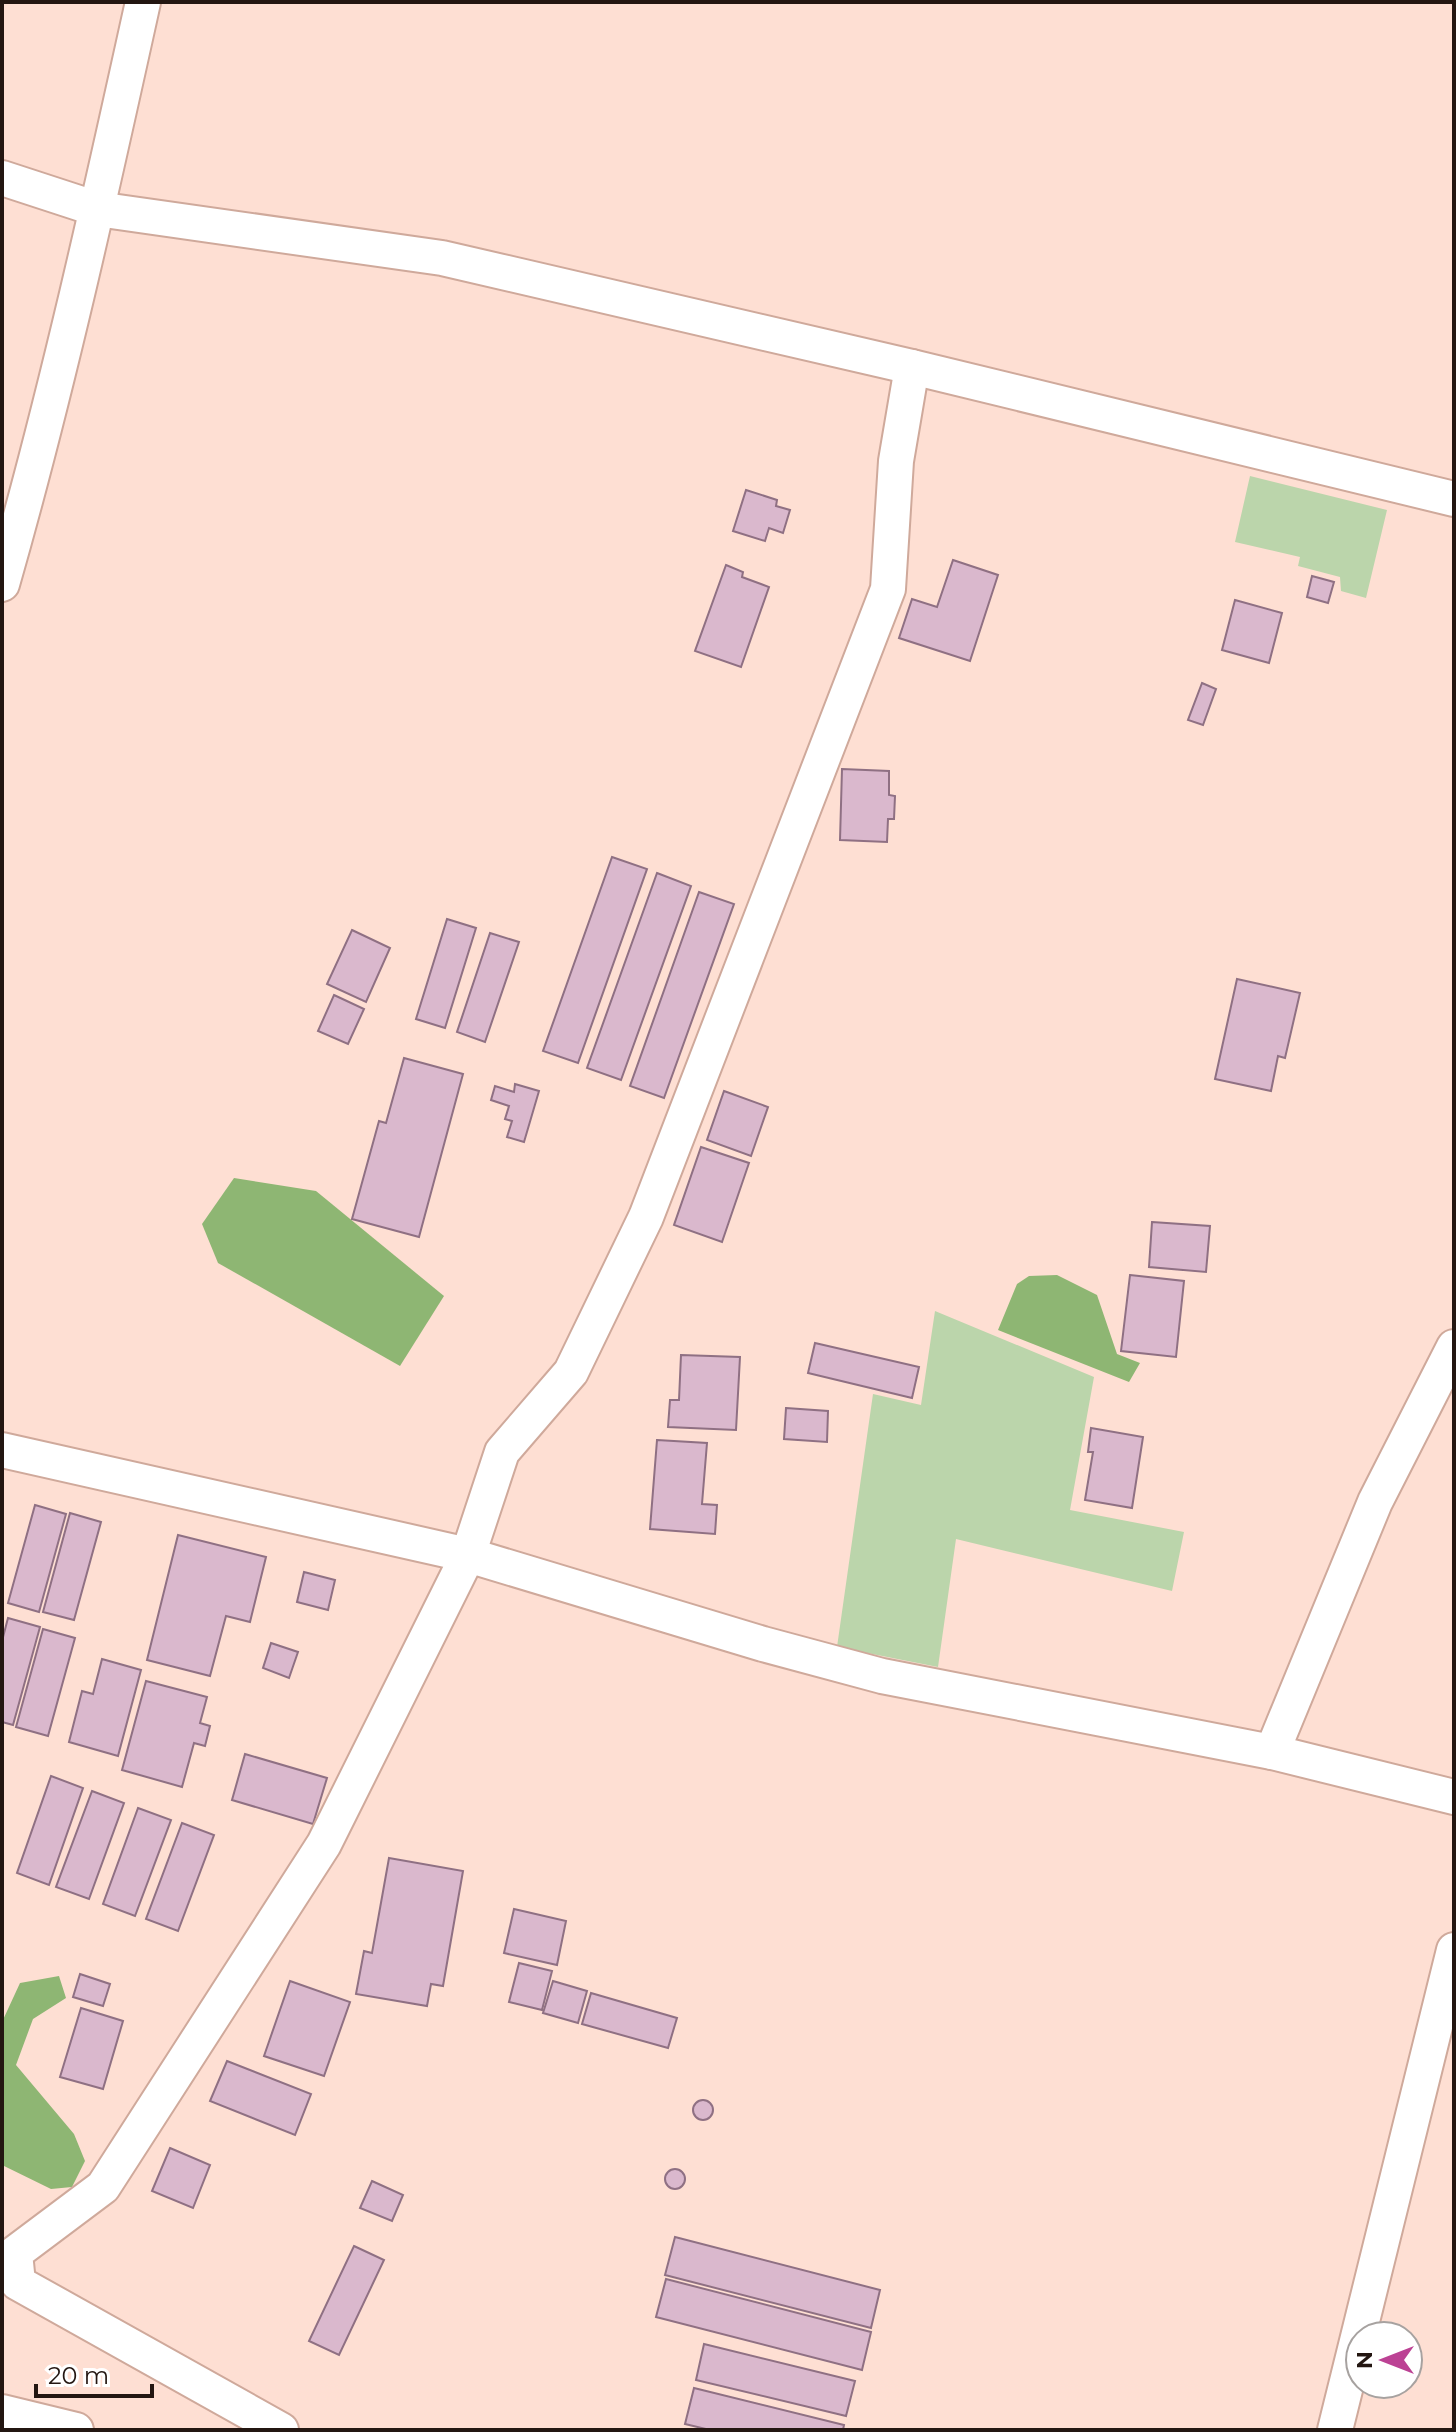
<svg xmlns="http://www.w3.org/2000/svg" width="1456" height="2432" viewBox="0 0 1456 2432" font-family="Montserrat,sans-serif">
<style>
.green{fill:#bbd5ab}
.forest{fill:#8eb673}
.building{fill:#dab8cd;stroke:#8f7083;stroke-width:2}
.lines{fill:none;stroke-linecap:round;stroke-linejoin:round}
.minor-casing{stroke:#cfa99b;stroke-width:38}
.minor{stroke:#fff;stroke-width:34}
</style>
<rect width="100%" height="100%" fill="#fedfd3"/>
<g class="green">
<path d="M1250 476 1387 510 1366 598 1341 591 1340 577 1298 566 1300 557 1235 542Z"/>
<path d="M935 1311 1094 1377 1070 1510 1184 1532 1172 1591 956 1539 938 1667 837 1647 873 1394 921 1405Z"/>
</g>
<g class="forest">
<path d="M234 1178 316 1191 444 1296 400 1366 218 1263 202 1224Z"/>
<path d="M1057 1275 1097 1295 1117 1354 1140 1363 1129 1382 998 1330 1017 1284 1029 1276Z"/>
<path d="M59 1976 66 1998 33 2019 16 2065 74 2134 85 2161 72 2187 51 2189 2 2165V2022L20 1983Z"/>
</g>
<g class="building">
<path d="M746 490 777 500 776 506 790 510 783 533 769 528 765 541 733 531Z"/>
<path d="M953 560 998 575 970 661 899 638 912 599 937 607Z"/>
<path d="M726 565 743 572 742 577 769 587 741 667 695 651Z"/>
<path d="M1312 576 1334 582 1328 603 1307 597Z"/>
<path d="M1235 600 1282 613 1269 663 1222 650Z"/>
<path d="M1202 683 1216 689 1203 725 1188 720Z"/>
<path d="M842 769 889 771V795L895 796 894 819H888L887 842 840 840Z"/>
<path d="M612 857 647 869 578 1063 543 1051Z"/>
<path d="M657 873 691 886 621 1080 587 1068Z"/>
<path d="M699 892 734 904 664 1098 630 1086Z"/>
<path d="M447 919 476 928 445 1028 416 1019Z"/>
<path d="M352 930 390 948 366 1002 327 984Z"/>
<path d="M490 933 519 942 485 1042 457 1032Z"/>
<path d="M1237 979 1300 993 1285 1058 1278 1056 1271 1091 1215 1079Z"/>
<path d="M334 995 364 1009 348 1044 318 1031Z"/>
<path d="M404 1058 463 1074 419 1237 352 1219 379 1121 386 1123Z"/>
<path d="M515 1084 539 1091 524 1142 507 1137 512 1121 505 1119 509 1106 491 1100 495 1086 514 1092Z"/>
<path d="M724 1091 768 1107 751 1156 707 1140Z"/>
<path d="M701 1147 749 1163 722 1242 674 1225Z"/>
<path d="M1152 1222 1210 1226 1206 1272 1149 1267Z"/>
<path d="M1130 1275 1184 1281 1176 1357 1121 1351Z"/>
<path d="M815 1343 919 1367 912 1398 808 1373Z"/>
<path d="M681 1355 740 1357 736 1430 668 1427 670 1400H679Z"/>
<path d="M786 1408 828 1411 827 1442 784 1439Z"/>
<path d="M1091 1428 1143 1437 1132 1508 1085 1500 1093 1452H1088Z"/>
<path d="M657 1440 707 1443 702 1504 717 1505 715 1534 650 1529Z"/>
<path d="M35 1505 66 1514 39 1612 8 1603Z"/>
<path d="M70 1513 101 1522 74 1620 43 1612Z"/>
<path d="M178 1535 266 1557 250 1622 226 1616 210 1676 147 1660Z"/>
<path d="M304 1572 335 1580 328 1610 297 1602Z"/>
<path d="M8 1618 40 1627 13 1725 2 1722V1641Z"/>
<path d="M43 1629 75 1638 48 1736 16 1727Z"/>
<path d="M271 1643 298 1652 289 1678 263 1668Z"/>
<path d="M102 1659 141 1670 118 1756 69 1742 82 1691 93 1694Z"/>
<path d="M146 1681 207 1697 200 1723 210 1726 205 1746 194 1743 182 1787 122 1770Z"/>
<path d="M245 1754 327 1778 313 1824 232 1800Z"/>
<path d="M51 1776 83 1788 49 1885 17 1873Z"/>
<path d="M92 1791 124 1803 89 1899 56 1887Z"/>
<path d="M138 1808 171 1820 135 1916 103 1904Z"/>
<path d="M182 1823 214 1835 178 1931 146 1919Z"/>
<path d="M389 1858 463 1871 443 1986 431 1984 427 2006 356 1994 364 1951 372 1953Z"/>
<path d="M514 1909 566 1921 557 1965 504 1953Z"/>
<path d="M519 1963 552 1971 542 2010 509 2002Z"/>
<path d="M80 1974 110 1984 103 2006 73 1997Z"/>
<path d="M290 1981 350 2002 324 2076 264 2056Z"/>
<path d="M553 1981 587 1991 578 2023 543 2013Z"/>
<path d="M591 1993 677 2018 668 2048 582 2024Z"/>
<path d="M81 2008 123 2021 103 2089 60 2077Z"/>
<path d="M227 2061 311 2094 295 2135 210 2101Z"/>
<circle cx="703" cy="2110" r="10"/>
<path d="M170 2148 210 2165 193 2208 152 2191Z"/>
<circle cx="675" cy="2179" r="10"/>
<path d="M372 2181 403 2195 392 2221 360 2208Z"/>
<path d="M675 2237 880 2290 871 2328 665 2275Z"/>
<path d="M354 2246 384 2260 339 2355 309 2341Z"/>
<path d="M666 2279 871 2332 862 2370 656 2317Z"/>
<path d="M704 2344 855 2381 846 2416 696 2380Z"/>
<path d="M694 2388 844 2425 843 2430H710L685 2424Z"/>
</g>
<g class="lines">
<defs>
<g id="minor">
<path d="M2 178 97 209 442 258 912 367 1454 499"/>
<path d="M2 584C57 392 100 197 143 2"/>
<path d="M2 1450 468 1555 763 1644 882 1676 1272 1752 1454 1797"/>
<path d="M1272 1752 1375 1502 1454 1347"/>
<path d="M2 2412 76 2430"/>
<path d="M281 2430 18 2283 15 2253 103 2187 324 1844 468 1555 502 1452 571 1372 646 1217 888 589 896 461 912 367"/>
<path d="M1335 2430 1454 1950"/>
</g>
</defs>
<use href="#minor" class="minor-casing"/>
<use href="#minor" class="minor"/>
</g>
<rect width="1456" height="2432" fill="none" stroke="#231611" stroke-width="8"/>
<g transform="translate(1384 2360) rotate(270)"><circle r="38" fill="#ffffff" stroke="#a7a2a0" stroke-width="2"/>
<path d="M0-6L14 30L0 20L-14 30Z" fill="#bc4294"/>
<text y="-12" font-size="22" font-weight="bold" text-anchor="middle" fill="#231611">N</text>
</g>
<path d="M36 2384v12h116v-12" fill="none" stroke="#231611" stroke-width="4"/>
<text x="48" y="2384" font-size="24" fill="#231611" stroke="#ffffff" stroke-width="6" paint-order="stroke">20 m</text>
</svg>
